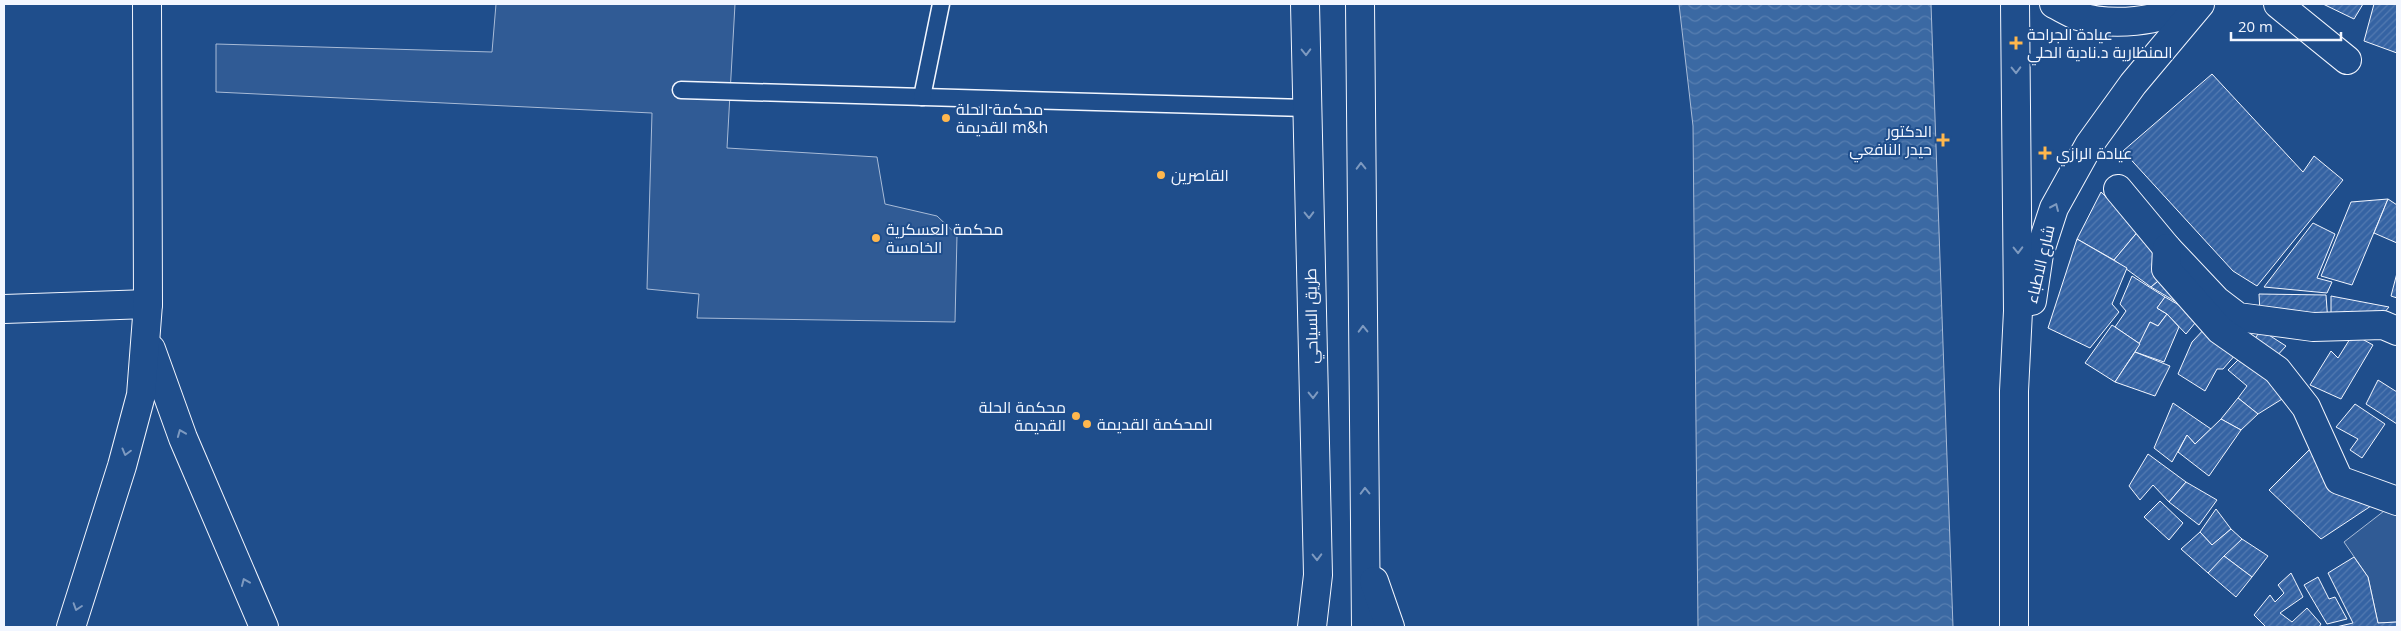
<svg xmlns="http://www.w3.org/2000/svg" width="2401" height="631" viewBox="0 0 2401 631" font-family="'Open Sans',Cairo,sans-serif">
<style>
.parking{fill:#305b95;stroke:#a8bbd7}
.water{fill:url(#water-waves);stroke:#a8bbd7}
.building{fill:url(#building-hatch);stroke:#f2f6ff}
.lines{fill:none;stroke-linecap:round;stroke-linejoin:round}
.service-casing{stroke:#f2f6ff;stroke-width:19}
.minor-casing{stroke:#f2f6ff;stroke-width:30}
.tertiary-casing{stroke:#f2f6ff;stroke-width:30}
.primary-casing{stroke:#f2f6ff;stroke-width:30}
.service{stroke:#1f4e8c;stroke-width:16}
.minor{stroke:#1f4e8c;stroke-width:28}
.tertiary{stroke:#1f4e8c;stroke-width:28}
.primary{stroke:#1f4e8c;stroke-width:28}
.oneway{stroke:#7e9ac0}
.poi-dot{fill:#ffb74d;stroke:#1f4e8c;stroke-width:2}
.labels{text-anchor:middle;stroke-width:4;stroke-linejoin:round;paint-order:stroke}
.poi-label{font-size:16px;fill:#f2f6ff;stroke:#1f4e8c;text-anchor:start}
.street-label{font-size:16px;fill:#f2f6ff;stroke:#1f4e8c}
</style>
<defs>
<pattern id="water-waves" width="16" height="10" patternUnits="userSpaceOnUse" patternTransform="scale(1.25)"><rect width="16" height="10" fill="#3b69a3"/><path d="M0 5q4-4 8 0t8 0" fill="none" stroke="#587fb1"/></pattern>
<pattern id="building-hatch" width="6" height="6" patternUnits="userSpaceOnUse" patternTransform="scale(1.25)"><rect width="6" height="6" fill="#3563a3"/><path d="M-1 1l2-2M0 6l6-6M5 7l2-2" fill="none" stroke="#537ab1"/></pattern>
</defs>
<rect width="100%" height="100%" fill="#1f4e8c"/>
<g class="parking">
<path d="M496 4H735L727 148 877 157 885 204 937 216 957 235 955 322 697 318 699 294 647 289 652 113 216 92V44L492 52Z"/>
<path d="M2397 501V622L2378 623 2368 577 2344 542Z"/>
</g>
<path class="water" d="M1679 4H1931L1953 627H1698L1693 126Z"/>
<g class="building">
<path d="M2323 4H2363L2354 19Z"/>
<path d="M2374 4H2397V53L2364 41Z"/>
<path d="M2212 74 2303 172 2314 156 2343 180 2257 286 2233 271 2123 151Z"/>
<path d="M2101 192 2140 229 2114 260 2077 239Z"/>
<path d="M2388 199 2352 285 2321 276 2351 202Z"/>
<path d="M2388 199 2397 205V243L2374 233Z"/>
<path d="M2313 223 2335 234 2317 278 2332 282 2327 293 2264 287Z"/>
<path d="M2140 229 2161 249 2163 277 2151 287 2114 260Z"/>
<path d="M2077 239 2127 268 2112 304 2119 312 2090 348 2048 328Z"/>
<path d="M2397 273V298L2391 296Z"/>
<path d="M2132 276 2165 297 2157 308 2167 314 2158 326 2150 322 2140 344 2115 327 2126 311 2120 304Z"/>
<path d="M2163 277 2178 303 2151 287Z"/>
<path d="M2259 294 2326 295 2328 323 2260 313Z"/>
<path d="M2331 296 2389 307 2378 320 2331 319Z"/>
<path d="M2165 297 2200 317 2186 334 2167 314 2157 308Z"/>
<path d="M2167 314 2179 327 2164 362 2135 352 2150 322 2158 326Z"/>
<path d="M2112 325 2140 344 2115 382 2085 363Z"/>
<path d="M2207 326 2236 354 2223 369H2217L2205 391 2178 374 2192 342Z"/>
<path d="M2261 330 2286 346 2275 358 2251 344Z"/>
<path d="M2353 334 2373 345 2341 399 2310 385 2331 351 2338 358Z"/>
<path d="M2135 352 2170 366 2155 396 2115 382Z"/>
<path d="M2240 358 2273 377 2287 396 2258 414 2238 398 2247 386 2228 370Z"/>
<path d="M2378 380 2397 392V424L2366 404Z"/>
<path d="M2238 398 2258 414 2241 430 2221 419Z"/>
<path d="M2173 403 2211 429 2195 444 2187 435 2172 462 2154 448Z"/>
<path d="M2355 404 2385 424 2362 458 2350 450 2358 439 2336 427Z"/>
<path d="M2221 419 2241 430 2209 476 2178 452 2187 435 2195 444Z"/>
<path d="M2317 442 2377 502 2321 539 2269 490Z"/>
<path d="M2148 454 2186 482 2169 502 2153 485 2140 500 2129 486Z"/>
<path d="M2186 482 2217 500 2199 525 2169 502Z"/>
<path d="M2160 501 2183 523 2169 540 2144 517Z"/>
<path d="M2216 509 2231 529 2212 545 2200 532Z"/>
<path d="M2231 529 2242 539 2208 573 2181 549 2200 532 2212 545Z"/>
<path d="M2242 539 2268 556 2252 577 2224 556Z"/>
<path d="M2224 556 2252 577 2236 597 2208 573Z"/>
<path d="M2354 557 2368 577 2378 623 2397 622V627H2336L2353 623 2328 573Z"/>
<path d="M2291 573 2303 597 2280 613 2292 622 2307 608 2321 624 2319 627H2266L2254 615 2270 595 2275 602 2284 593 2278 585Z"/>
<path d="M2318 577 2329 599 2335 597 2347 619 2327 624 2304 585Z"/>
</g>
<g class="lines">
<defs>
<g id="service">
<path d="M681 90 1306 108"/>
<path d="M922 97 941 4"/>
</g>
<g id="minor">
<path d="M2278 4 2347 60"/>
<path d="M2118 189 2167 248 2217 301 2238 317 2313 327 2383 325 2397 331"/>
<path d="M2167 248 2166 269 2220 330 2277 370 2306 407 2339 480 2397 501"/>
<path d="M4 309 148 304"/>
<path d="M151 349 183 438 264 627"/>
<path d="M71 627 122 466 141 395 148 304 147 4"/>
</g>
<g id="tertiary">
<path d="M2054 4C2062 8 2070 13 2078 16 2112 27 2160 22 2191 4"/>
<path d="M2032 301 2039 254 2054 208 2089 145 2133 84 2200 4"/>
<path d="M2014 627V391L2018 311 2015 4"/>
</g>
<g id="primary">
<path d="M1305 4 1318 575 1312 627"/>
<path d="M1360 4 1366 627"/>
<path d="M1374 581 1390 627"/>
</g>
</defs>
<use href="#service" class="service-casing"/>
<use href="#minor" class="minor-casing"/>
<use href="#tertiary" class="tertiary-casing"/>
<use href="#primary" class="primary-casing"/>
<use href="#service" class="service"/>
<use href="#minor" class="minor"/>
<use href="#tertiary" class="tertiary"/>
<use href="#primary" class="primary"/>
</g>
<defs><path id="oneway-chevron" d="M-2-3.5L2.5 0L-2 3.5" fill="none" stroke-width="1.6" stroke-linecap="round" stroke-linejoin="round" transform="scale(1.25)"/></defs>
<g class="oneway">
<use href="#oneway-chevron" transform="translate(1306 52) rotate(89)"/>
<use href="#oneway-chevron" transform="translate(2016 70) rotate(89)"/>
<use href="#oneway-chevron" transform="translate(1361 166) rotate(-91)"/>
<use href="#oneway-chevron" transform="translate(2055 207) rotate(-66)"/>
<use href="#oneway-chevron" transform="translate(1309 215) rotate(89)"/>
<use href="#oneway-chevron" transform="translate(2018 250) rotate(89)"/>
<use href="#oneway-chevron" transform="translate(1363 329) rotate(-91)"/>
<use href="#oneway-chevron" transform="translate(1313 395) rotate(89)"/>
<use href="#oneway-chevron" transform="translate(181 433) rotate(-112)"/>
<use href="#oneway-chevron" transform="translate(126 452) rotate(105)"/>
<use href="#oneway-chevron" transform="translate(1365 491) rotate(-91)"/>
<use href="#oneway-chevron" transform="translate(1317 557) rotate(89)"/>
<use href="#oneway-chevron" transform="translate(245 582) rotate(-113)"/>
<use href="#oneway-chevron" transform="translate(77 607) rotate(108)"/>
</g>
<g class="poi-dot">
<path d="M2013.5 35.5h5v5h5v5h-5v5h-5v-5h-5v-5h5z"/>
<circle cx="946" cy="118" r="5"/>
<path d="M1940.5 132.5h5v5h5v5h-5v5h-5v-5h-5v-5h5z"/>
<path d="M2042.5 145.5h5v5h5v5h-5v5h-5v-5h-5v-5h5z"/>
<circle cx="1161" cy="175" r="5"/>
<circle cx="876" cy="238" r="5"/>
<circle cx="1076" cy="416" r="5"/>
<circle cx="1087" cy="424" r="5"/>
</g>
<g class="labels">
<g class="poi-label">
<text x="2027" y="40">عيادة الجراحة<tspan x="2027" dy="18">المنظارية د.نادية الحلي</tspan></text>
<text x="956" y="115">محكمة الحلة<tspan x="956" dy="18">القديمة m&amp;h</tspan></text>
<text x="1932" y="137" text-anchor="end">الدكتور<tspan x="1932" dy="18">حيدر النافعي</tspan></text>
<text x="2056" y="159">عيادة الرازي</text>
<text x="1171" y="181">القاصرين</text>
<text x="886" y="235">محكمة العسكرية<tspan x="886" dy="18">الخامسة</tspan></text>
<text x="1066" y="413" text-anchor="end">محكمة الحلة<tspan x="1066" dy="18">القديمة</tspan></text>
<text x="1097" y="430">المحكمة القديمة</text>
</g>
<g class="street-label">
<text transform="translate(2040 264) rotate(-77)" y="6">شارع الاطباء</text>
<text transform="translate(1311 316) rotate(-91)" y="6">طريق السياحي</text>
</g>
</g>
<rect width="2401" height="631" fill="none" stroke="#f2f6ff" stroke-width="10"/>
<path d="M2231 32v8h110v-8" fill="none" stroke="#f2f6ff" stroke-width="2.5"/>
<text x="2238" y="32" font-size="15" fill="#f2f6ff" stroke="#1f4e8c" stroke-width="4" paint-order="stroke">20 m</text>
</svg>
